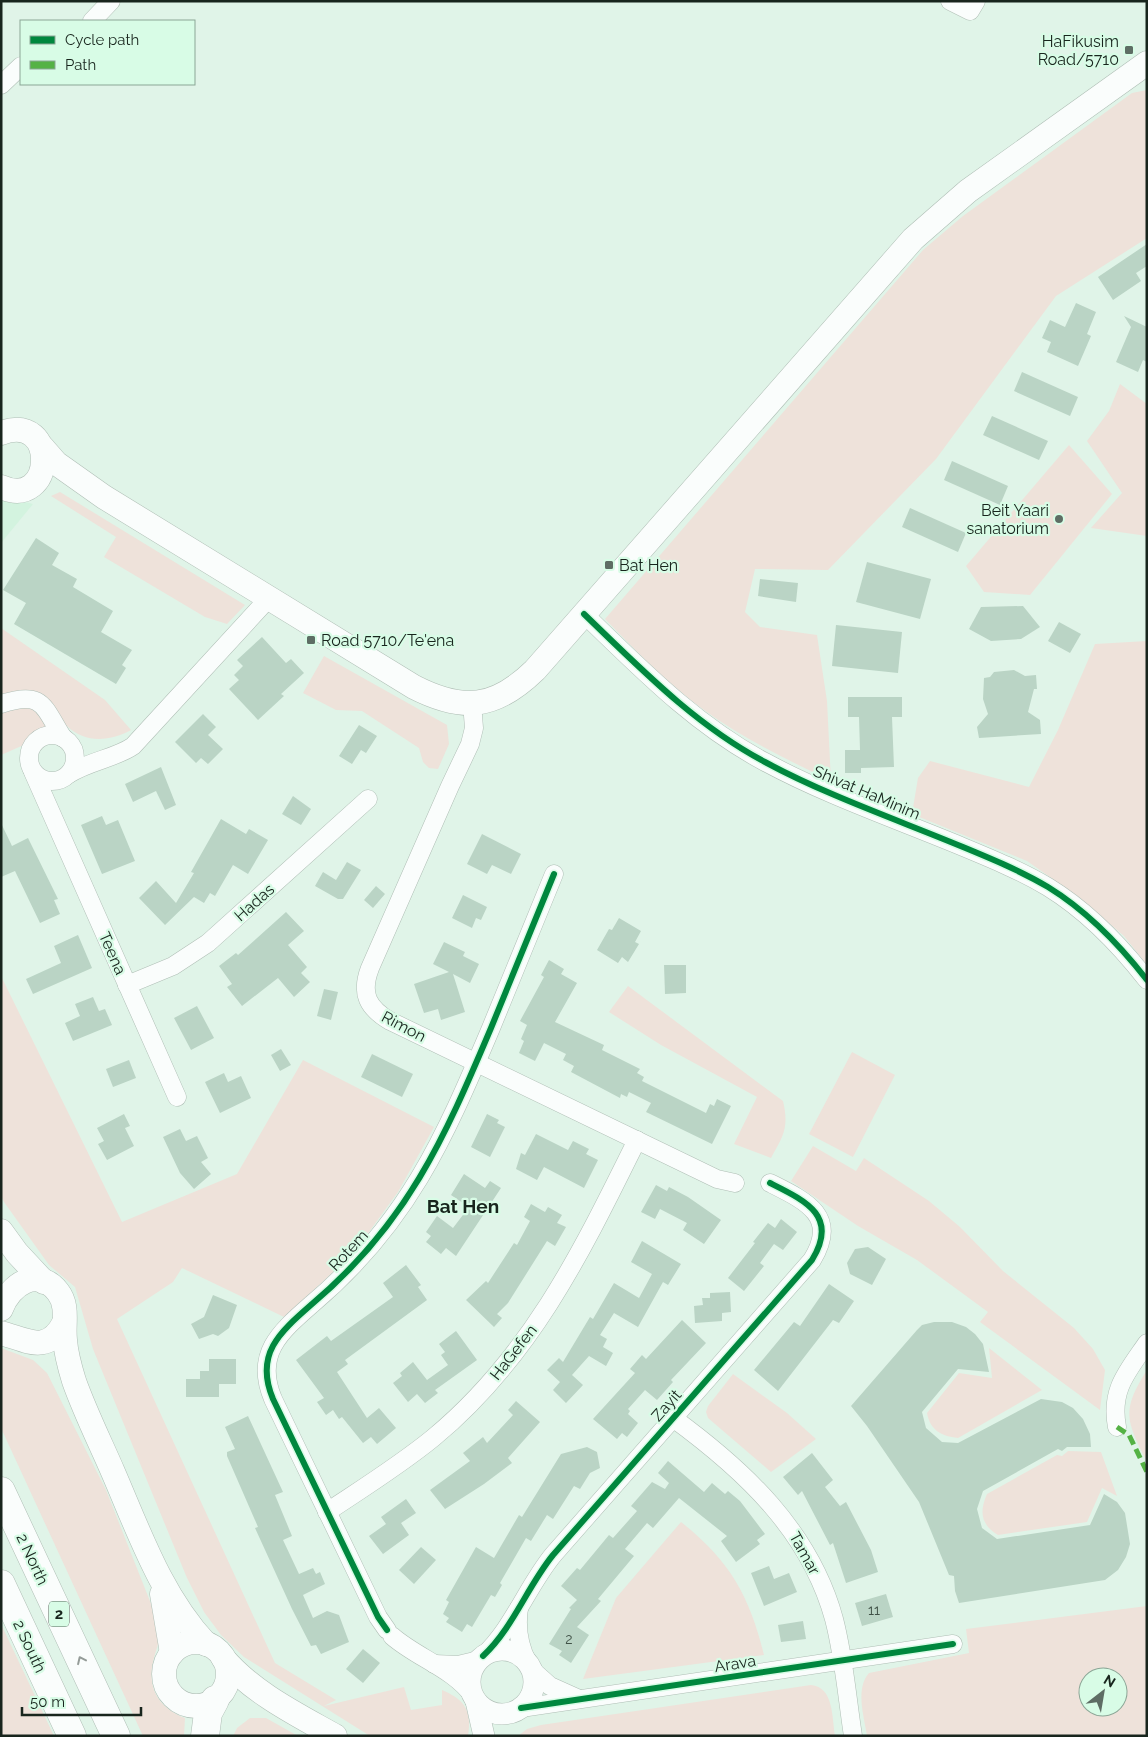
<svg xmlns="http://www.w3.org/2000/svg" width="1148" height="1737" viewBox="0 0 1148 1737" font-family="Raleway,sans-serif">
<style>
.built{fill:#d3f3df}
.green{fill:#eee2da;fill-rule:evenodd}
.building{fill:#bad4c5}
.lines{fill:none;stroke-linecap:round;stroke-linejoin:round}
.minor-casing{stroke:#afbeb5;stroke-width:19}
.tertiary-casing{stroke:#afbeb5;stroke-width:22}
.secondary-casing{stroke:#afbeb5;stroke-width:25}
.motorway-casing{stroke:#afbeb5;stroke-width:29}
.minor{stroke:#fafdfc;stroke-width:18}
.tertiary{stroke:#fafdfc;stroke-width:21}
.secondary{stroke:#fafdfc;stroke-width:24}
.motorway{stroke:#fafdfc;stroke-width:28}
.quiet{stroke:#55b245;stroke-width:5;stroke-dasharray:10 5;stroke-linecap:butt}
.cycleway-casing{stroke:#d8fce6;stroke-width:9}
.cycleway{stroke:#00873e;stroke-width:6}
.oneway{stroke:#949c98}
.poi-dot{fill:#5e6d64;stroke:#d8fce6;stroke-width:2}
.labels{text-anchor:middle;stroke-width:4.5;stroke-linejoin:round;paint-order:stroke}
.number-label{font-size:14px;fill:#405147}
.shield{fill:#d8fce6;stroke:#526659;stroke-width:1}
.shield-label{font-size:15px;font-weight:bold;fill:#18251d}
.poi-label{font-size:16px;fill:#18251d;stroke:#d8fce6;text-anchor:end}
.street-label{font-size:16px;fill:#18251d;stroke:#d8fce6}
.quarter-label{font-size:19px;font-weight:bold;fill:#18251d;stroke:#d8fce6}
</style>
<rect width="100%" height="100%" fill="#e0f4e8"/>
<path class="built" d="M1 496 33 504 1 543Z"/>
<g class="green">
<path d="M1147 90V238L1056 296 936 459 828 570 755 569 745 612 760 627 817 635 827 701 831 781C788 760 744 739 704 710 668 684 636 651 605 619L923 250 963 216 1132 93Z"/>
<path d="M1120 384 1147 404V536L1091 528 1122 493 1087 441 1109 411Z"/>
<path d="M1069 445 1112 494 1030 595 984 592 966 566Z"/>
<path d="M60 492 245 605 227 624 205 617 104 557 116 537 51 496Z"/>
<path d="M1 628 105 700 131 730C111 741 85 744 67 726L1 755Z"/>
<path d="M1147 641V965L1124 936 1077 896 1027 861 912 814 918 778 930 761 1029 787 1058 730 1095 644Z"/>
<path d="M324 656 447 725 449 744 438 769 429 768 423 762 419 748 362 711 336 710 303 693Z"/>
<path d="M1 976 122 1222 237 1174 303 1060 434 1127 398 1192 353 1254 284 1317 182 1268 173 1282 117 1319 275 1663 336 1700 324 1706 404 1687 411 1710 442 1705V1690C465 1700 472 1710 468 1736H370L244 1657 221 1635 204 1612 187 1578 93 1349 75 1287 49 1265 4 1202 1 1196Z"/>
<path d="M628 986 783 1101C789 1127 784 1135 771 1158L734 1144 757 1097 661 1045 609 1012Z"/>
<path d="M852 1052 895 1075 853 1157 809 1134Z"/>
<path d="M813 1146 856 1171 864 1158 929 1201 960 1227 1003 1271 1074 1328 1093 1349 1105 1370 1100 1410 980 1322 988 1312 917 1260 858 1226 791 1181Z"/>
<path d="M1 1348 33 1360 47 1373 106 1490 159 1624C162 1639 156 1648 153 1662 147 1690 160 1708 185 1718L184 1736H143L1 1428Z"/>
<path d="M989 1348 1042 1390 958 1438C941 1436 930 1430 927 1413L959 1373 992 1378Z"/>
<path d="M1147 1370V1462C1126 1420 1121 1411 1147 1370Z"/>
<path d="M733 1374 787 1413 816 1439 771 1472 708 1418 706 1412 708 1406Z"/>
<path d="M1068 1451 1101 1452 1117 1496 1102 1488 1087 1522 998 1535C981 1525 979 1512 987 1494L1057 1455 1062 1456Z"/>
<path d="M681 1522C730 1561 749 1595 764 1655L583 1679 616 1598Z"/>
<path d="M1147 1606V1736H867C864 1716 855 1689 869 1673L969 1653 966 1629ZM1088 1677H1118V1707H1088Z"/>
<path d="M1 1624 54 1736H1Z"/>
<path d="M811 1685C834 1687 832 1718 835 1736H518L527 1729 541 1725Z"/>
<path d="M250 1718H266L298 1736H233L237 1728Z"/>
</g>
<g class="building">
<path d="M1147 244V266L1136 273 1141 281 1113 300 1098 277Z"/>
<path d="M1076 303 1096 312 1087 334 1091 336 1078 366 1047 352 1051 342 1042 338 1050 320 1065 327Z"/>
<path d="M1124 316 1147 327V362L1143 360 1138 372 1116 362 1131 327Z"/>
<path d="M1022 372 1078 397 1070 416 1014 391Z"/>
<path d="M992 416 1048 441 1039 460 983 435Z"/>
<path d="M952 461 1008 486 1000 505 944 480Z"/>
<path d="M910 508 966 533 958 552 902 527Z"/>
<path d="M36 538 59 553 52 565 77 579 73 587 113 611 101 632 132 650 122 665 126 668 116 684 14 624 26 603 3 590Z"/>
<path d="M867 562 931 579 920 619 856 602Z"/>
<path d="M760 579 798 583 796 602 758 596Z"/>
<path d="M1023 606 1040 627 1021 639 991 641 969 629 981 607Z"/>
<path d="M1059 622 1081 634 1070 653 1048 641Z"/>
<path d="M836 625 902 632 898 673 832 666Z"/>
<path d="M262 637 286 663 291 659 304 673 281 694 284 696 258 720 229 689 239 680 234 675 243 666 237 660Z"/>
<path d="M1014 670 1025 676 1036 675 1037 689H1034L1028 712 1040 720 1041 734 979 738 977 727 988 714 983 699 984 678 990 677 994 672Z"/>
<path d="M848 697H902V717H892L894 767 861 768V773H845V750H860L859 717H848Z"/>
<path d="M203 714 216 727 208 735 223 749 208 764 201 758 196 763 175 742Z"/>
<path d="M359 725 377 736 366 753 361 750 352 764 339 756Z"/>
<path d="M161 767 176 805 165 810 156 791 133 802 125 784Z"/>
<path d="M293 796 311 809 301 825 282 814Z"/>
<path d="M102 816 106 825 118 820 135 861 102 874 81 825Z"/>
<path d="M221 819 246 834 249 829 268 840 248 874 233 865 215 896 210 893 204 903 194 897 165 925 139 898 156 881 176 903 194 873 191 872Z"/>
<path d="M1 823 12 846 28 838 58 899 54 900 60 914 40 923 15 871 1 877Z"/>
<path d="M482 834 521 854 511 874 492 865 487 874 467 864Z"/>
<path d="M347 862 361 870 343 899H338L315 886 323 872 336 880Z"/>
<path d="M376 886 385 894 373 908 364 900Z"/>
<path d="M463 895 487 907 481 920 476 918 472 928 452 918Z"/>
<path d="M286 912 304 931 288 945 307 967 301 973 310 982 294 997 278 978 242 1006 227 987 232 984 219 966 236 953 238 955Z"/>
<path d="M619 918 641 931 635 942 639 944 628 962 622 957 618 963 597 950 609 929 612 930Z"/>
<path d="M78 935 92 968 33 994 26 979 61 963 54 946Z"/>
<path d="M444 942 465 952 463 956 479 964 470 983 453 974 465 1012 441 1020 438 1009 424 1013 414 984 449 972 433 964Z"/>
<path d="M549 960 564 969 561 974 577 983 555 1022 604 1045 602 1050 640 1069 637 1073 644 1077 642 1081 706 1113 710 1104 714 1106 717 1099 731 1106 712 1144 646 1112 651 1103 629 1092 627 1097 621 1094 620 1098 571 1072 574 1066 563 1060 566 1054 544 1043 535 1061 519 1053 524 1041 521 1039 527 1025 520 1021 544 977 541 975Z"/>
<path d="M664 965H686V993L665 994Z"/>
<path d="M324 989 338 992 331 1020 317 1016Z"/>
<path d="M93 997 99 1011 105 1009 112 1025 73 1041 65 1023 80 1016 75 1004Z"/>
<path d="M197 1006 214 1038 191 1050 174 1018Z"/>
<path d="M281 1049 291 1065 280 1071 271 1055Z"/>
<path d="M372 1054 413 1074 402 1097 361 1077Z"/>
<path d="M129 1060 136 1078 113 1087 106 1069Z"/>
<path d="M224 1073 228 1082 241 1076 251 1098 220 1113 205 1082Z"/>
<path d="M124 1114 130 1126 125 1128 134 1146 107 1160 98 1144 104 1141 97 1128Z"/>
<path d="M487 1114 499 1120 497 1123 505 1127 490 1157 471 1147Z"/>
<path d="M180 1129 186 1141 197 1136 208 1158 201 1162 211 1174 194 1189 180 1173 163 1137Z"/>
<path d="M536 1134 568 1150 573 1141 589 1149 586 1154 598 1160 584 1188 544 1167 537 1180 516 1169 521 1153 525 1155Z"/>
<path d="M464 1174 485 1188 490 1181 501 1188 456 1256 446 1248 441 1254 426 1242 431 1236 426 1232 437 1216 453 1228 469 1207 451 1195Z"/>
<path d="M656 1185 667 1191 669 1187 688 1197 721 1220 704 1244 683 1230 687 1223 660 1209 655 1219 641 1212Z"/>
<path d="M531 1204 545 1212 548 1207 562 1215 557 1223 566 1227 555 1246 547 1241 508 1303 497 1314 502 1318 494 1327 466 1300 486 1281 488 1283 514 1243 517 1245 530 1221 524 1217Z"/>
<path d="M781 1219 797 1232 783 1250 774 1244 760 1263 764 1266 744 1291 728 1278 755 1243 753 1242 768 1223 775 1228Z"/>
<path d="M642 1241 681 1264 668 1285 663 1282 638 1327 614 1313 600 1335 607 1339 603 1347 613 1353 606 1366 589 1356 572 1375 583 1385 566 1403 553 1390 560 1382 547 1370 559 1358 563 1362 590 1317 593 1319 614 1283 639 1298 652 1274 631 1262Z"/>
<path d="M868 1247 886 1259 872 1285 850 1274 847 1263 855 1249Z"/>
<path d="M406 1265 421 1285 418 1287 427 1300 345 1360 348 1364 337 1372 367 1418 379 1408 396 1428 377 1444 371 1437 363 1443 342 1417 339 1419 333 1410 326 1415 317 1402 324 1398 296 1360 327 1336 331 1341 393 1297 383 1283Z"/>
<path d="M829 1284 854 1301 839 1323 833 1320 778 1391 754 1370 794 1322 800 1326Z"/>
<path d="M730 1292 731 1312 722 1313V1321L695 1323 694 1306 703 1305 702 1298H710V1293Z"/>
<path d="M213 1295 237 1305 229 1328 218 1336 213 1334 199 1339 191 1324 204 1317Z"/>
<path d="M682 1320 706 1343 671 1380 673 1382 657 1400 645 1390 628 1409 630 1411 628 1414 638 1423 627 1437 622 1433 617 1439 593 1419 635 1373 630 1369 642 1355 646 1359Z"/>
<path d="M934 1322H952L966 1327 975 1334 983 1344 989 1372 958 1369 922 1412 926 1428 942 1442 958 1443 1041 1399 1062 1402 1073 1408 1083 1419 1090 1434 1091 1447H1067L1062 1451 1058 1449 983 1491 977 1509 982 1528 997 1539 1090 1525 1104 1494 1117 1502 1125 1513 1130 1544 1126 1557 1118 1570 1105 1580 959 1603 955 1591 954 1576 949 1575 919 1502 867 1426 851 1406 917 1330 922 1325Z"/>
<path d="M456 1331 477 1360 435 1390 438 1393 425 1403 417 1394 408 1402 393 1383 402 1376 400 1373 413 1362 427 1380 448 1365 441 1355 445 1352 439 1344Z"/>
<path d="M209 1359H236V1384H219V1397H186V1379H200V1371H209Z"/>
<path d="M516 1401 540 1422 508 1458 512 1463 484 1484 445 1509 430 1490 470 1461 463 1453 483 1437 487 1443 513 1415 508 1410Z"/>
<path d="M248 1416 283 1492 275 1495 292 1536 283 1540 299 1574 313 1568 316 1574 320 1572 325 1584 303 1595 313 1618 327 1611 339 1615 349 1642 321 1654 316 1645 311 1646 292 1609 255 1528 258 1527 227 1456V1452L235 1449 225 1427Z"/>
<path d="M587 1447 597 1452 600 1468 590 1473 580 1489 574 1486 553 1519 547 1515 531 1541 526 1538 500 1583 502 1585 495 1597 491 1595 472 1627 467 1624 462 1632 446 1622 449 1618 443 1614 449 1602 446 1600 476 1547 494 1558 519 1515 522 1517 561 1454Z"/>
<path d="M812 1453 833 1480 825 1487 840 1506 846 1502 871 1550 878 1572 846 1583 833 1543 830 1545 802 1491 798 1495 783 1477Z"/>
<path d="M668 1461 704 1492 712 1483 725 1494 728 1491 740 1501 765 1534 757 1540 760 1544 736 1562 721 1541 727 1536 679 1498 653 1528 647 1523 625 1549 634 1556 598 1599 601 1601 577 1627 589 1635 571 1663 559 1655 562 1651 549 1644 571 1609 569 1608 577 1600 561 1586 577 1568 580 1570 609 1535 613 1538 637 1511 631 1506 652 1482 665 1489 669 1483 658 1473Z"/>
<path d="M406 1499 416 1513 401 1523 409 1535 383 1554 369 1536 386 1524 381 1517Z"/>
<path d="M421 1547 436 1560 414 1584 399 1570Z"/>
<path d="M769 1566 774 1579 789 1573 797 1592 764 1606 751 1573Z"/>
<path d="M886 1594 893 1617 862 1626 855 1603Z"/>
<path d="M803 1621 806 1639 781 1642 778 1625Z"/>
<path d="M363 1649 380 1663 363 1683 346 1669Z"/>
</g>
<g class="lines">
<defs>
<g id="minor">
<path d="M950 1 970 11 976 1"/>
<path d="M92 21 111 1"/>
<path d="M1 85 21 66"/>
<path d="M584 614C640 668 695 725 765 762 826 795 898 820 963 847 992 859 1021 871 1048 887 1087 911 1119 944 1147 980"/>
<path d="M472 703 474 728 470 744 450 786 370 968C360 994 368 1008 390 1021L717 1179 735 1183"/>
<path d="M1 704C43 690 43 706 63 738"/>
<circle cx="52" cy="758" r="23"/>
<path d="M33 772 177 1097"/>
<path d="M69 774C89 761 116 758 133 746L269 598"/>
<path d="M127 985 173 966 208 943 368 799"/>
<path d="M673 1418C744 1470 810 1531 834 1619 844 1657 847 1697 853 1736"/>
<path d="M1117 1427C1110 1390 1127 1372 1147 1343"/>
<path d="M327 1512C363 1488 400 1465 433 1438 531 1357 582 1251 637 1140"/>
<path d="M519 1608C516 1628 519 1646 528 1663"/>
<path d="M387 1630 378 1617 273 1399C254 1354 280 1332 312 1304 407 1224 444 1139 491 1028 512 976 533 925 554 874"/>
<path d="M392 1636C417 1658 454 1669 473 1696"/>
<path d="M483 1656C513 1628 527 1587 553 1555L812 1260C839 1216 806 1201 770 1183"/>
<path d="M434 1664 458 1665 479 1660"/>
<path d="M531 1669 550 1686 579 1699"/>
<path d="M521 1708 953 1644"/>
</g>
<g id="tertiary">
<circle cx="502" cy="1682" r="32"/>
<path d="M476 1701 484 1736"/>
</g>
<g id="secondary">
<path d="M1 433C59 411 55 511 1 487"/>
<path d="M42 447 56 463 104 497 414 687C463 712 495 709 535 670L913 239 968 191 1147 63"/>
<path d="M1 1231 17 1253 44 1282"/>
<path d="M1 1309C10 1284 38 1266 58 1292 69 1306 63 1324 65 1340 66 1354 70 1368 74 1381 85 1412 100 1442 113 1472 139 1532 161 1596 206 1644"/>
<path d="M1 1333C27 1340 47 1355 64 1323"/>
<path d="M162 1594 172 1653"/>
<circle cx="196" cy="1674" r="32"/>
<path d="M223 1658C253 1693 296 1714 335 1736"/>
</g>
<g id="motorway">
<path d="M1 1491 116 1736"/>
<path d="M1 1584 72 1736"/>
<path d="M205 1736 208 1713 215 1700"/>
</g>
</defs>
<use href="#minor" class="minor-casing"/>
<use href="#tertiary" class="tertiary-casing"/>
<use href="#secondary" class="secondary-casing"/>
<use href="#motorway" class="motorway-casing"/>
<use href="#minor" class="minor"/>
<use href="#tertiary" class="tertiary"/>
<use href="#secondary" class="secondary"/>
<use href="#motorway" class="motorway"/>
<path class="quiet" d="M1117 1427 1129 1435 1147 1472"/>
<defs>
<g id="cycleway">
<path d="M584 614C640 668 695 725 765 762 826 795 898 820 963 847 992 859 1021 871 1048 887 1087 911 1119 944 1147 980"/>
<path d="M387 1630 378 1617 273 1399C254 1354 280 1332 312 1304 407 1224 444 1139 491 1028 512 976 533 925 554 874"/>
<path d="M483 1656C513 1628 527 1587 553 1555L812 1260C839 1216 806 1201 770 1183"/>
<path d="M521 1708 953 1644"/>
</g>
</defs>
<use href="#cycleway" class="cycleway-casing"/>
<use href="#cycleway" class="cycleway"/>
</g>
<defs><path id="oneway-chevron" d="M-2-3.5L2.5 0L-2 3.5" fill="none" stroke-width="1.6" stroke-linecap="round" stroke-linejoin="round" transform="scale(1.25)"/></defs>
<use class="oneway" href="#oneway-chevron" transform="translate(81 1660) rotate(-115)"/>
<g class="poi-dot">
<rect x="1124" y="45" width="10" height="10" rx="2.5"/>
<circle cx="1059" cy="519" r="5"/>
<rect x="604" y="560" width="10" height="10" rx="2.5"/>
<rect x="306" y="635" width="10" height="10" rx="2.5"/>
</g>
<g class="labels">
<g class="number-label">
<text x="874" y="1615">11</text>
<text x="569" y="1644">2</text>
</g>
<rect class="shield" x="49" y="1601.5" width="20" height="25" rx="4"/>
<g class="shield-label">
<text x="59" y="1619">2</text>
</g>
<g class="poi-label">
<text x="1119" y="47">HaFikusim<tspan x="1119" dy="18">Road/5710</tspan></text>
<text x="1049" y="516">Beit Yaari<tspan x="1049" dy="18">sanatorium</tspan></text>
<text x="619" y="571" text-anchor="start">Bat Hen</text>
<text x="321" y="646" text-anchor="start">Road 5710/Te'ena</text>
</g>
<g class="street-label">
<text transform="translate(867 792) rotate(23)" y="6">Shivat HaMinim</text>
<text transform="translate(254 902) rotate(-42)" y="6">Hadas</text>
<text transform="translate(113 953) rotate(66)" y="6">Teena</text>
<text transform="translate(404 1026) rotate(28)" y="6">Rimon</text>
<text transform="translate(348 1250) rotate(-47)" y="6">Rotem</text>
<text transform="translate(513 1352) rotate(-52)" y="6">HaGefen</text>
<text transform="translate(666 1405) rotate(-49)" y="6">Zayit</text>
<text transform="translate(805 1553) rotate(61)" y="6">Tamar</text>
<text transform="translate(33 1559) rotate(65)" y="6">2 North</text>
<text transform="translate(30 1646) rotate(65)" y="6">2 South</text>
<text transform="translate(735 1663) rotate(-9)" y="6">Arava</text>
</g>
<g class="quarter-label">
<text x="463" y="1213">Bat Hen</text>
</g>
</g>
<rect width="1148" height="1737" fill="none" stroke="#18251d" stroke-width="5"/>
<rect x="20" y="20" width="175" height="65" fill="#d8fce6" stroke="#8ba696"/>
<rect x="30" y="36" width="25" height="8" fill="#00873e" stroke="#8ba696"/>
<text x="65" y="45" font-size="15" fill="#18251d">Cycle path</text>
<rect x="30" y="61" width="25" height="8" fill="#55b245" stroke="#8ba696"/>
<text x="65" y="70" font-size="15" fill="#18251d">Path</text>
<g transform="translate(1103 1692) rotate(31)"><circle r="24" fill="#d8fce6" stroke="#8ba696"/>
<path d="M0-4L9 19L0 12L-9 19Z" fill="#5e6d64"/>
<text y="-8" font-size="14" font-weight="bold" text-anchor="middle" fill="#18251d">N</text>
</g>
<path d="M22 1707v8h119v-8" fill="none" stroke="#18251d" stroke-width="2.5"/>
<text x="30" y="1707" font-size="15" fill="#18251d" stroke="#d8fce6" stroke-width="4" paint-order="stroke">50 m</text>
</svg>
